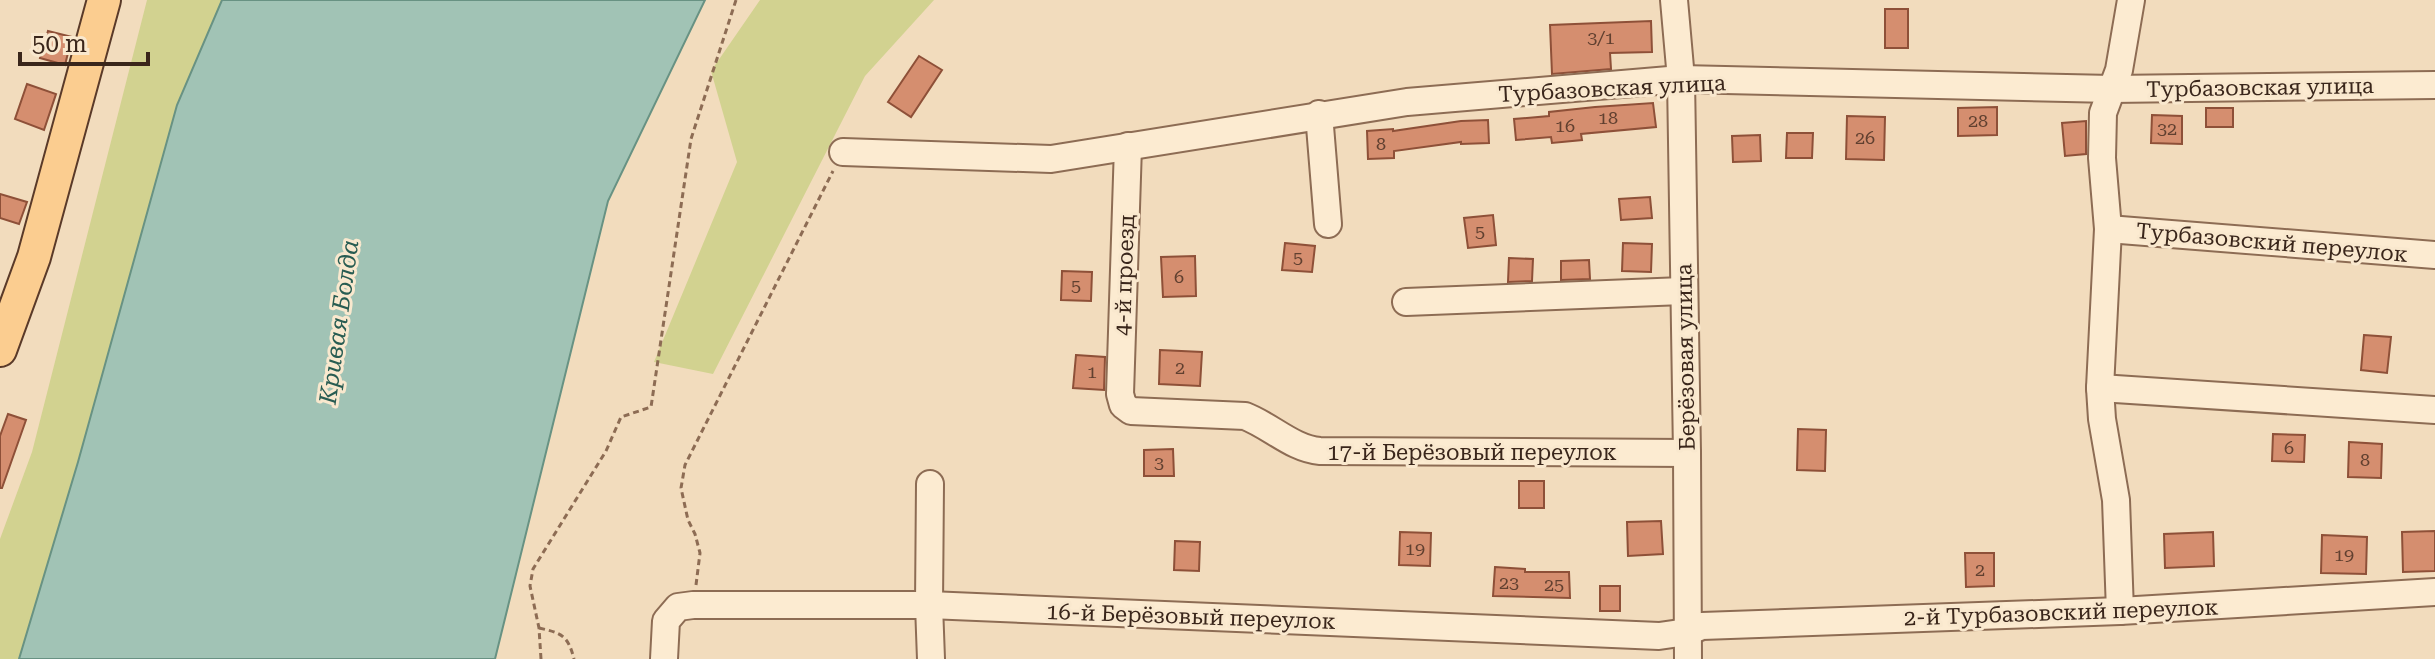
<svg xmlns="http://www.w3.org/2000/svg" width="2435" height="659" viewBox="0 0 2435 659" font-family="'Roboto Serif',serif">
<style>
.green{fill:#d2d290}
.water{fill:#a1c3b5;stroke:#689283;stroke-width:2}
.building{fill:#d58e6f;stroke:#8e5038;stroke-width:2}
.lines{fill:none;stroke-linecap:round;stroke-linejoin:round}
.minor-casing{stroke:#8d6c54;stroke-width:30}
.major-casing{stroke:#5a3a29;stroke-width:36}
.path{stroke:#8d6c54;stroke-width:3;stroke-dasharray:6 4;stroke-linecap:butt}
.minor{stroke:#fcebd1;stroke-width:26}
.major{stroke:#fbcd90;stroke-width:32}
.labels{text-anchor:middle;stroke-width:6;stroke-linejoin:round;paint-order:stroke}
.number-label{font-size:18px;fill:#614030}
.street-label{font-size:22px;fill:#3a261b;stroke:#f9e8ce}
.water-label{font-size:24px;font-style:italic;fill:#285c52;stroke:#f9e8ce}
</style>
<rect width="100%" height="100%" fill="#f2dcbd"/>
<g class="green">
<path d="M147 0H222L177 105 78 462 19 659H0V539L32 452Z"/>
<path d="M760 0H934L865 76 713 374 654 362 737 162 711 71Z"/>
</g>
<path class="water" d="M222 0H705L608 201 495 659H19L78 462 177 105Z"/>
<g class="building">
<rect x="1885" y="9" width="23" height="39"/>
<path d="M1651 21 1652 52 1610 53 1611 69 1552 74 1550 25Z"/>
<path d="M48 31 72 37 65 65 40 58Z"/>
<path d="M919 56 942 70 911 117 888 102Z"/>
<path d="M27 84 56 94 44 130 15 119Z"/>
<path d="M1653 103 1656 127 1581 134 1582 140 1552 143 1551 137 1516 140 1514 119 1549 116V112L1595 107Z"/>
<path d="M1997 107V135L1958 136V108Z"/>
<rect x="2206" y="108" width="27" height="19"/>
<path d="M2152 115 2182 116V144L2151 143Z"/>
<path d="M1847 116 1885 117 1884 160 1846 159Z"/>
<path d="M1488 120 1489 143 1461 144V142L1394 151V158L1368 159 1367 131 1393 129V131L1461 121Z"/>
<path d="M2086 121V154L2065 156 2062 123Z"/>
<path d="M1787 133H1813L1812 158H1786Z"/>
<path d="M1760 135 1761 161 1733 162 1732 136Z"/>
<path d="M0 194 27 202 19 224 0 218Z"/>
<path d="M1650 197 1652 218 1621 220 1619 199Z"/>
<path d="M1493 215 1496 245 1468 248 1464 218Z"/>
<path d="M1285 243 1315 246 1312 272 1282 270Z"/>
<path d="M1623 243 1652 244 1651 272 1622 271Z"/>
<path d="M1195 256 1196 296 1163 297 1161 257Z"/>
<path d="M1509 258 1533 259 1532 281 1508 282Z"/>
<path d="M1589 260 1590 279 1561 280V261Z"/>
<path d="M1062 271 1092 272 1091 301 1061 300Z"/>
<path d="M2364 335 2391 337 2387 373 2361 370Z"/>
<path d="M1160 350 1202 352 1200 386 1159 384Z"/>
<path d="M1076 355 1105 357 1104 390 1073 388Z"/>
<path d="M8 414 26 420 2 488H0V436Z"/>
<path d="M1798 429 1826 430 1825 471 1797 470Z"/>
<path d="M2273 434 2305 435 2304 462 2272 461Z"/>
<path d="M2349 442 2382 444 2381 478 2348 477Z"/>
<path d="M1173 449 1174 476H1144V450Z"/>
<rect x="1519" y="481" width="25" height="27"/>
<path d="M1661 521 1663 554 1628 556 1627 522Z"/>
<path d="M2435 531V571L2403 572 2402 532Z"/>
<path d="M1400 532 1431 533 1430 566 1399 565Z"/>
<path d="M2213 532 2214 566 2165 568 2164 534Z"/>
<path d="M2322 535 2367 537 2366 574 2321 573Z"/>
<path d="M1175 541 1200 542 1199 571 1174 570Z"/>
<path d="M1965 553H1994V586L1966 587Z"/>
<path d="M1495 567 1525 569V572H1569L1570 598 1493 596Z"/>
<rect x="1600" y="586" width="20" height="25"/>
</g>
<g class="lines">
<defs>
<g id="minor">
<path d="M1674 0 1681 79 1687 453 1688 659"/>
<path d="M1319 114 1328 224"/>
<path d="M1128 146 1120 394 1123 405 1131 411 1245 416C1271 426 1293 449 1320 451L1687 453"/>
<path d="M843 152 1051 159 1407 102 1681 79 2112 89 2435 85"/>
<path d="M2108 229 2435 255"/>
<path d="M1406 302 1683 291"/>
<path d="M2100 388 2435 410"/>
<path d="M930 484 929 605 931 659"/>
<path d="M2120 611 2116 500 2102 419 2100 388 2108 229 2102 158 2103 113 2119 70 2131 0"/>
<path d="M664 659 666 621 678 607 693 605H929L1659 636 1687 632 1702 626 2120 611 2435 592"/>
</g>
<path id="major" d="M0 350 34 257 104 0"/>
</defs>
<use href="#minor" class="minor-casing"/>
<use href="#major" class="major-casing"/>
<g class="path">
<path d="M696 585 700 553 695 534 688 520 681 488 685 465 833 171"/>
<path d="M539 628C561 633 568 635 574 659"/>
<path d="M541 659 539 628 530 586 533 569 606 451 621 417 651 407 691 139 736 0"/>
</g>
<use href="#minor" class="minor"/>
<use href="#major" class="major"/>
</g>
<g class="labels">
<g class="number-label">
<text x="1601" y="44">3/1</text>
<text x="1608" y="124">18</text>
<text x="1978" y="127">28</text>
<text x="1565" y="132">16</text>
<text x="2167" y="135">32</text>
<text x="1865" y="144">26</text>
<text x="1381" y="150">8</text>
<text x="1480" y="238">5</text>
<text x="1298" y="264">5</text>
<text x="1179" y="283">6</text>
<text x="1076" y="292">5</text>
<text x="1180" y="374">2</text>
<text x="1092" y="378">1</text>
<text x="2289" y="454">6</text>
<text x="2365" y="466">8</text>
<text x="1159" y="469">3</text>
<text x="1415" y="555">19</text>
<text x="2344" y="561">19</text>
<text x="1980" y="576">2</text>
<text x="1509" y="589">23</text>
<text x="1554" y="591">25</text>
</g>
<g class="street-label">
<text transform="translate(2260 87) rotate(-1)" y="8">Турбазовская улица</text>
<text transform="translate(1612 88) rotate(-3)" y="8">Турбазовская улица</text>
<text transform="translate(2272 242) rotate(5)" y="8">Турбазовский переулок</text>
<text transform="translate(1124 275) rotate(-88)" y="8">4-й проезд</text>
<text transform="translate(1685 357) rotate(-91)" y="8">Берёзовая улица</text>
<text x="1472" y="460">17-й Берёзовый переулок</text>
<text transform="translate(2061 612) rotate(-2)" y="8">2-й Турбазовский переулок</text>
<text transform="translate(1191 616) rotate(2)" y="8">16-й Берёзовый переулок</text>
</g>
<g class="water-label">
<text transform="translate(339 322) rotate(-82)" y="8">Кривая Болда</text>
</g>
</g>
<path d="M20 52v12h128v-12" fill="none" stroke="#3a261b" stroke-width="4"/>
<text x="32" y="52" font-size="24" fill="#3a261b" stroke="#f9e8ce" stroke-width="6" paint-order="stroke">50 m</text>
</svg>
